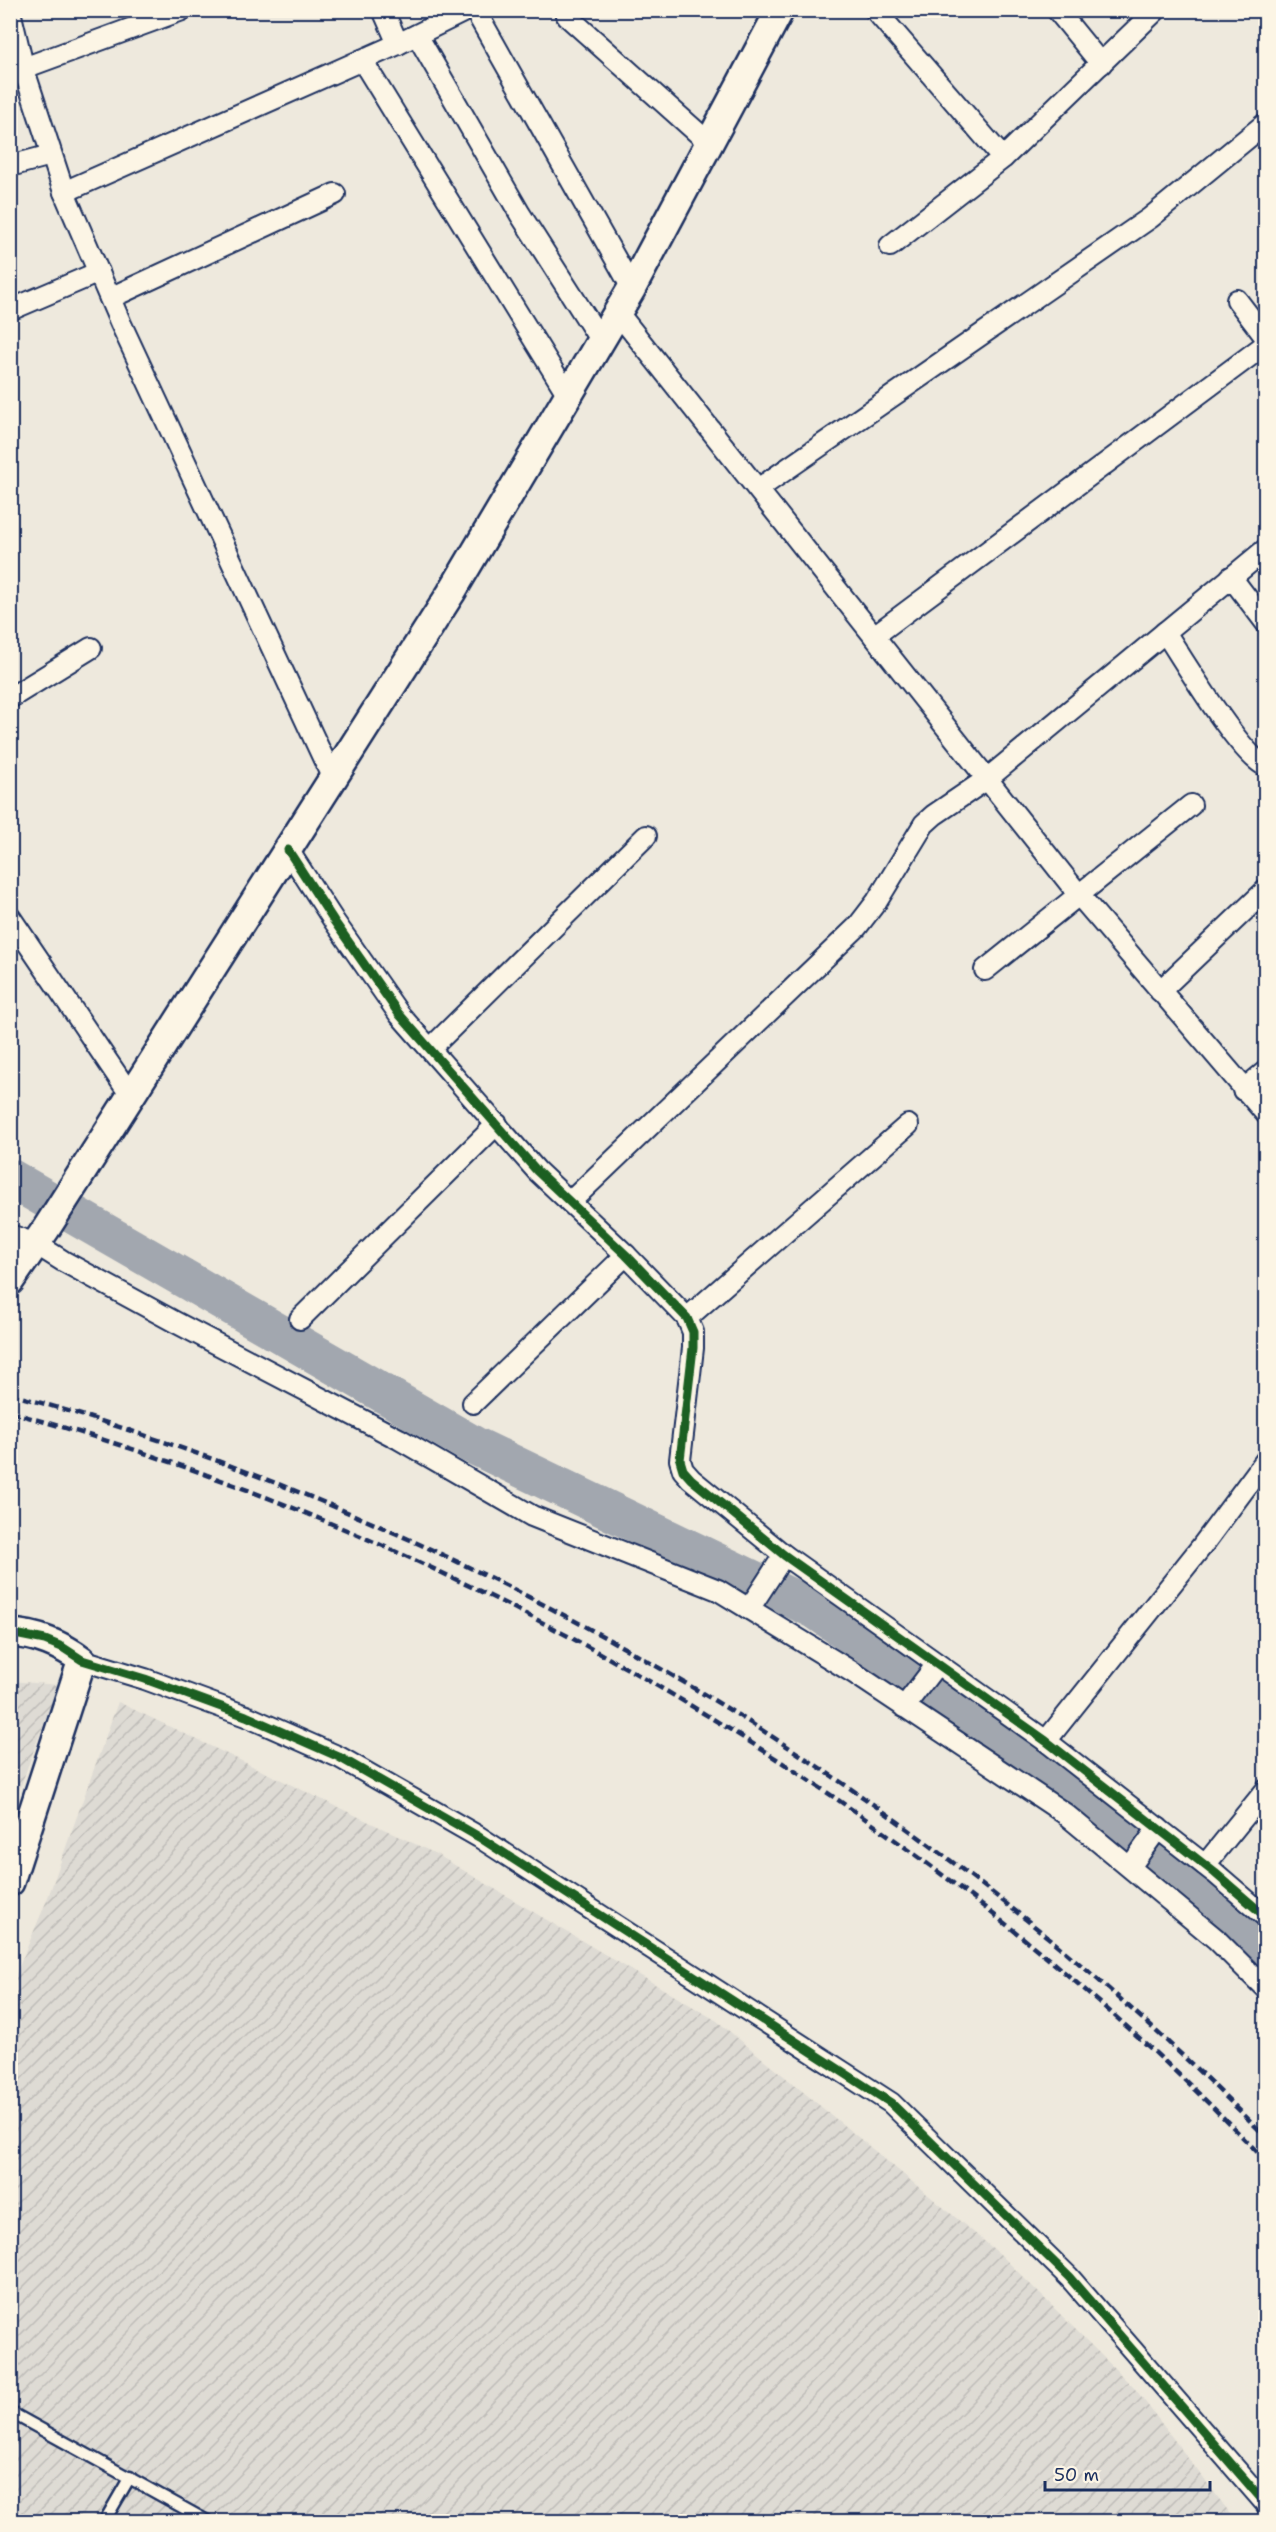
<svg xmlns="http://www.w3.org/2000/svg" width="1276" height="2532" viewBox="0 0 1276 2532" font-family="'Shantell Sans',sans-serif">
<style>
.industrial{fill:url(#industrial-furrows)}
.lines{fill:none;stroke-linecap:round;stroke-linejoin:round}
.river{stroke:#a2a7af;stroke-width:39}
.lane-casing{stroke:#1b2f5e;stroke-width:15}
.street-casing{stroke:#1b2f5e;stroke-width:24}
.secondary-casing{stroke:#1b2f5e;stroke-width:32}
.lane{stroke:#fcf5e5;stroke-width:10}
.street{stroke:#fcf5e5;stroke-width:20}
.secondary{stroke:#fcf5e5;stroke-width:27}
.rail{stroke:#1b2f5e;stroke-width:4.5;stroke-dasharray:9 4.5;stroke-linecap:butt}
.cycleway-casing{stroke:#fcf5e5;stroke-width:13}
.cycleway{stroke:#1b5e20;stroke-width:9}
</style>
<defs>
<pattern id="industrial-furrows" width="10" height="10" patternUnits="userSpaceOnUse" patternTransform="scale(1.5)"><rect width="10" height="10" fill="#dedbd4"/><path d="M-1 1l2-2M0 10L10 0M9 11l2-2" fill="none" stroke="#bebcb8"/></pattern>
</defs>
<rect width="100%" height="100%" fill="#eee9dd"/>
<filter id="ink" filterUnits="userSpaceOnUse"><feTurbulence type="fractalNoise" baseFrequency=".0167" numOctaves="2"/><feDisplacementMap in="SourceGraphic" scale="12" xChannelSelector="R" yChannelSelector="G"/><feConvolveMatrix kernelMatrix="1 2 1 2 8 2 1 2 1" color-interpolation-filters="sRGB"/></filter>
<g filter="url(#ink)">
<g class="industrial">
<path d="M11 1681 58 1685 11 1812 10 1681Z"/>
<path d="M118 1702 436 1854 717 2021 1001 2255 1136 2390 1236 2521 11 2522V1986L47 1900Z"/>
</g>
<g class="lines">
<path class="river" d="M10 1178 473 1445 816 1610 1067 1785 1248 1938 1266 1955"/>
<defs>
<g id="lane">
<path d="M10 2412 209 2522"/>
<path d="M104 2522 130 2477"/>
</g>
<g id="street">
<path d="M383 10 398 44"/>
<path d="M475 10 632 288"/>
<path d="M875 10 1003 158"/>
<path d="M1057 10 1101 64"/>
<path d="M10 11 24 70 64 192 121 324 333 779"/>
<path d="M567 16 709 143"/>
<path d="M417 35 520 214 601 341"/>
<path d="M362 60 568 395"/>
<path d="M10 73 182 10"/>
<path d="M10 166 51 155"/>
<path d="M64 192 398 44 467 10"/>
<path d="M890 246 1003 158 1156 10"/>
<path d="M110 298 335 194"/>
<path d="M1237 300 1266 338"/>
<path d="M10 310 99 272"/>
<path d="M618 313 1079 895 1266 1114"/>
<path d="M758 489 1150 218 1266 123"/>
<path d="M1231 577 1266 623"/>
<path d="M1165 632C1182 658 1241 757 1266 766"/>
<path d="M874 636 1266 344"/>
<path d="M10 698 91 648"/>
<path d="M288 850 334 921 399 1014 537 1171 626 1255 687 1318 693 1332V1348L680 1460 683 1470 691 1479 784 1555 1046 1741 1215 1873 1266 1917"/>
<path d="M10 917 131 1096"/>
<path d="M985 970 1191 805"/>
<path d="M1160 991 1266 890"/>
<path d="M431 1048 646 836"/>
<path d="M1243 1090 1266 1071"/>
<path d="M570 1202 857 927 877 901 924 824 934 815 987 779 1266 549"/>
<path d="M10 1235 36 1244 63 1261 175 1322 399 1439 532 1516 718 1590 854 1673 1064 1813 1216 1939 1266 1989"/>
<path d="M687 1318 908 1125"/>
<path d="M300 1319 497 1124"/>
<path d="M473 1403 626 1255"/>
<path d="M749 1609 784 1555"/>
<path d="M82 1660 145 1679 246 1716 339 1757 479 1837 891 2103 1069 2277 1266 2504"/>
<path d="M904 1707 937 1664"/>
<path d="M1046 1741 1202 1546 1266 1460"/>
<path d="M1205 1865 1266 1790"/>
<path d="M1130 1867 1158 1828"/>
</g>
<g id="secondary">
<path d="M10 1281 46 1229 451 593 632 288 780 10"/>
<path d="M10 1633C36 1634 62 1645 82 1660L10 1882"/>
</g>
</defs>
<use href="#lane" class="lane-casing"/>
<use href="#street" class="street-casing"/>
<use href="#secondary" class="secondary-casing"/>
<use href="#lane" class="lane"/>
<use href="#street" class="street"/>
<use href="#secondary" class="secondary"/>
<g class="rail">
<path d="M10 1394C483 1526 922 1787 1266 2137"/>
<path d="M10 1412C480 1542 928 1810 1266 2161"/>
</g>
<defs>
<g id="cycleway">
<path d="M288 850 334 921 399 1014 537 1171 626 1255 687 1318 693 1332V1348L680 1460 683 1470 691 1479 784 1555 1046 1741 1215 1873 1266 1917"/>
<path d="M10 1633 45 1640 62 1647 82 1660 145 1679 246 1716 339 1757 479 1837 891 2103 1069 2277 1266 2504"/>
</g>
</defs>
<use href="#cycleway" class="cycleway-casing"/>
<use href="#cycleway" class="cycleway"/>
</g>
</g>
<rect width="1276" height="2532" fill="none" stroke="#fcf5e5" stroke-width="36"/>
<rect x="18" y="18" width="1240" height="2496" fill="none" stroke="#1b2f5e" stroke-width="2" filter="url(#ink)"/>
<path d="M1045 2481v9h165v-9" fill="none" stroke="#1b2f5e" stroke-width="3"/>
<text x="1054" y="2481" font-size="18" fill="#1b2f5e" stroke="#fcf5e5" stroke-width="4.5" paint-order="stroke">50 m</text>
</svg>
